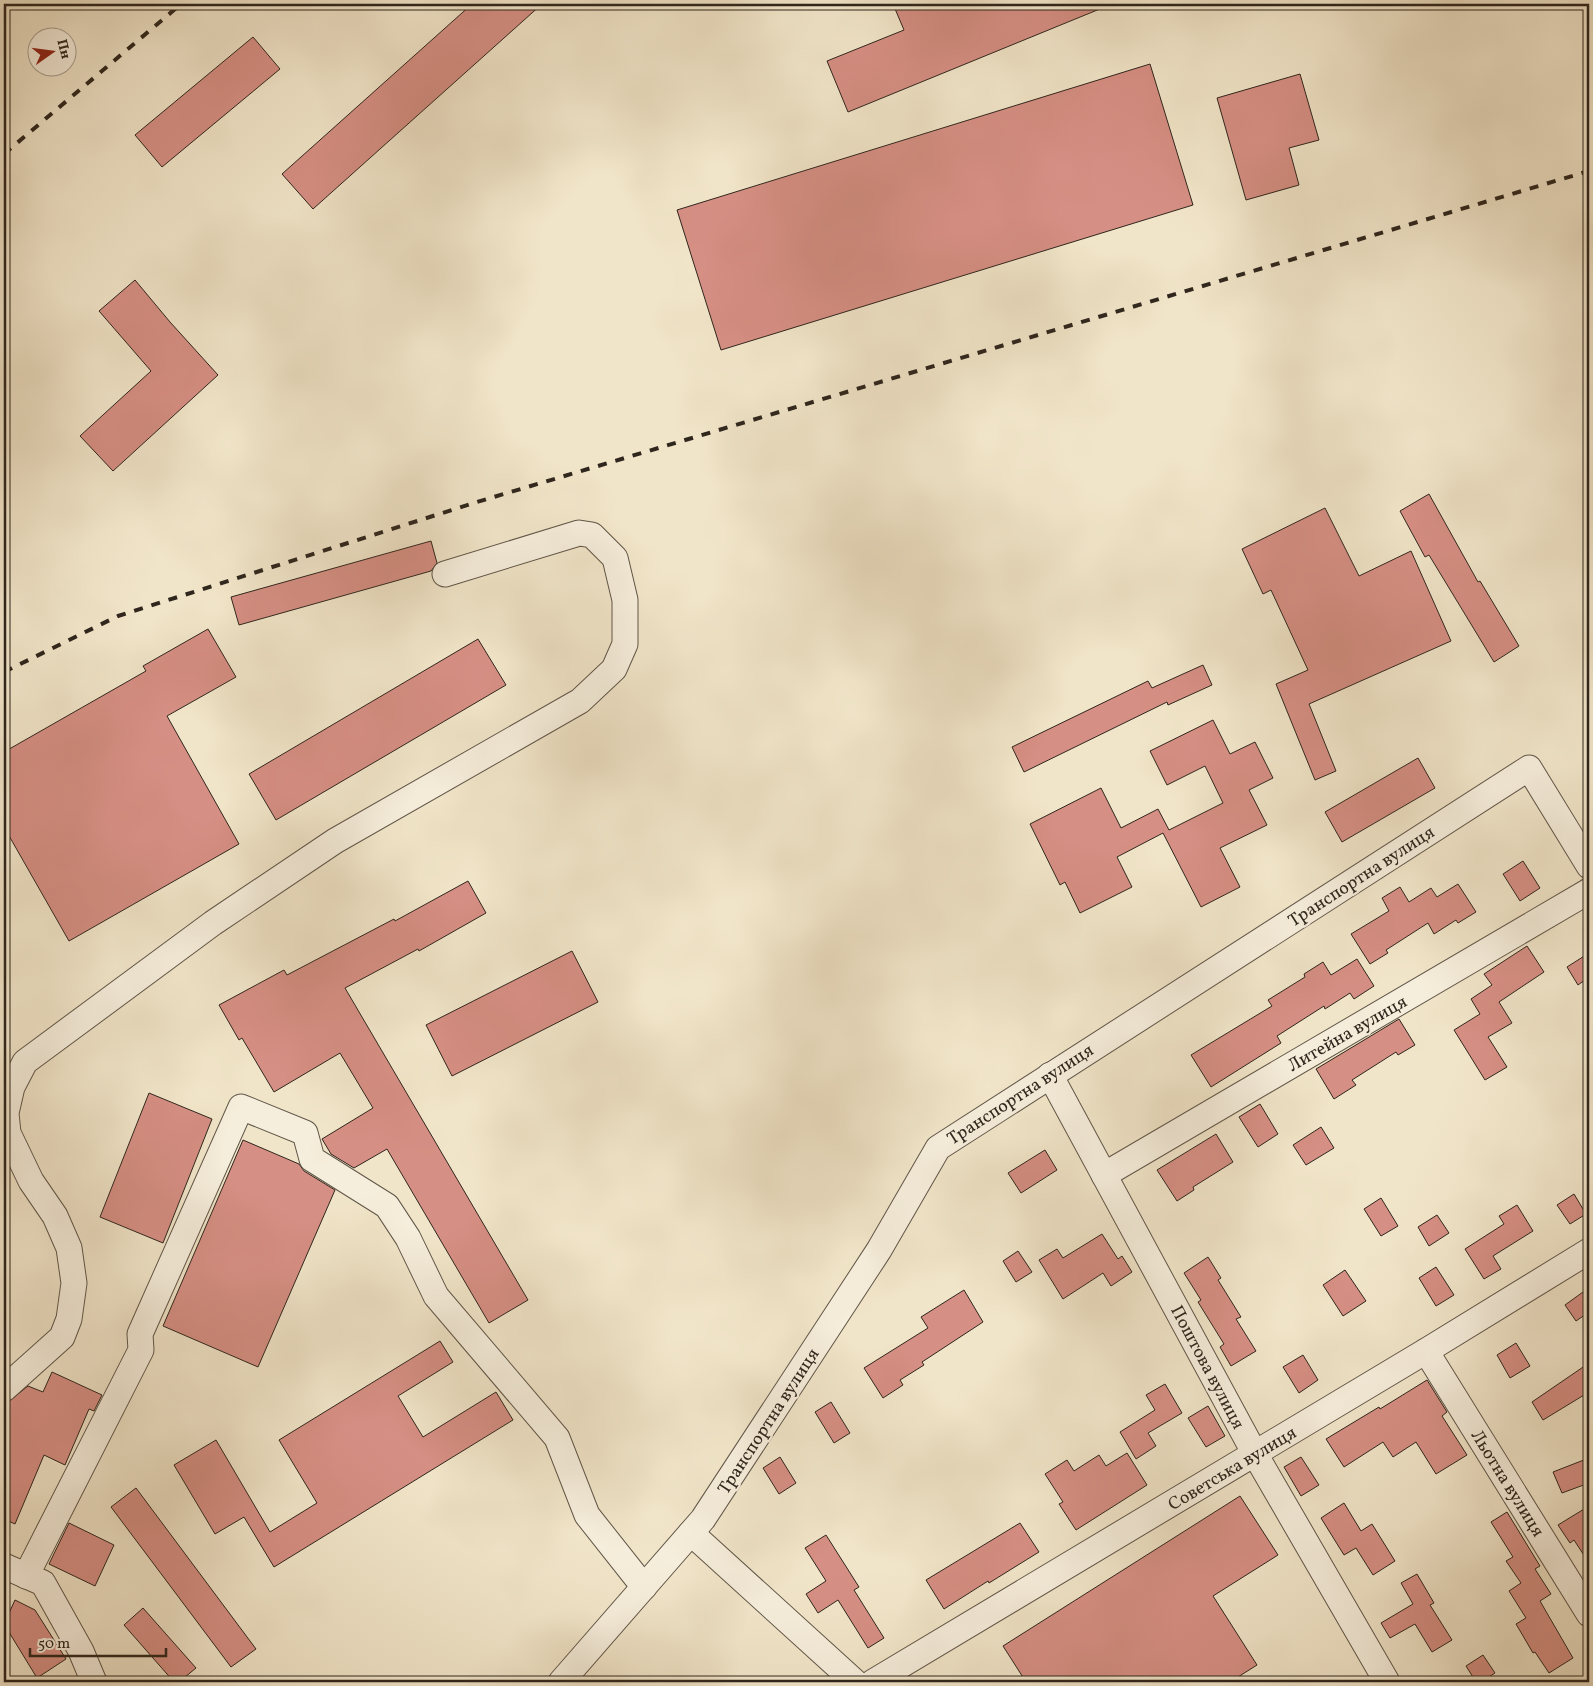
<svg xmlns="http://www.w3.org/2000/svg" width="1593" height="1686" viewBox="0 0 1593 1686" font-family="Vollkorn,serif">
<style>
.building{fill:#d68f84;stroke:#2f261d}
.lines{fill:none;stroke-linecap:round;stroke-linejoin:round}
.minor-casing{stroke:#605648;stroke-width:27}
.minor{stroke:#f6eedc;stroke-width:25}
.rail{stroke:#2f261d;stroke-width:4;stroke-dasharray:9 9;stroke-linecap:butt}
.labels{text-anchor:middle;stroke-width:4.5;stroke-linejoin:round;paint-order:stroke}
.street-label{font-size:18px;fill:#2f261d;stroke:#f6eedc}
</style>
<rect width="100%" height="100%" fill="#f1e5c9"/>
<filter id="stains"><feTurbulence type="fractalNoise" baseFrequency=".004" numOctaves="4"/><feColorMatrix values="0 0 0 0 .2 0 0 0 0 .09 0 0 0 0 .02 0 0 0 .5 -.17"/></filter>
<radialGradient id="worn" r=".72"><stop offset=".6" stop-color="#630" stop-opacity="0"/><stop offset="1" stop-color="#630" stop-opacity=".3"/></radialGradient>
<g class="building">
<path d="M472 4H542L313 209 282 174Z"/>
<path d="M893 4H1112L848 112 827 61 904 30Z"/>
<path d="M253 37 280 69 162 167 135 135Z"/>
<path d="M1150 64 1193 205 721 350 677 210Z"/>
<path d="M1300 74 1319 140 1289 148 1299 185 1246 200 1217 98Z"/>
<path d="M135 280 170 322 218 375 113 471 80 436 151 371 99 311Z"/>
<path d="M1429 494 1478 582 1480 581 1519 646 1494 662 1429 555 1425 557 1400 511Z"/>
<path d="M1325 508 1359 576 1411 551 1451 641 1309 704 1336 771 1315 780 1276 684 1308 670 1271 590 1263 594 1242 549Z"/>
<path d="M431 541 437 563 431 571 239 625 231 597Z"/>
<path d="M208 629 236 677 167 716 239 844 69 941 4 827V752L146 671 143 666Z"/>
<path d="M478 639 506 685 276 820 249 774Z"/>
<path d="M1203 665 1212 685 1168 705 1167 702 1024 772 1012 747 1148 681 1152 688Z"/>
<path d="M1213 720 1230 754 1255 742 1273 778 1249 790 1267 825 1220 848 1240 887 1201 907 1163 833 1117 857 1132 887 1080 913 1065 882 1060 885 1030 824 1101 788 1121 828 1158 809 1169 830 1223 803 1205 766 1167 785 1150 751Z"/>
<path d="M1418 758 1435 788 1342 842 1325 812Z"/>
<path d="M1523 861 1540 888 1520 901 1503 874Z"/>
<path d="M468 881 486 913 419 951 418 949 345 988 528 1300 489 1323 387 1149 354 1168 331 1154 322 1139 373 1108 340 1053 274 1092 242 1038 239 1040 219 1005 284 970 287 975 394 919 395 921Z"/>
<path d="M1458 884 1476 912 1458 923 1456 920 1434 934 1428 923 1386 950 1388 953 1370 964 1351 934 1389 911 1382 898 1400 887 1409 902 1431 888 1437 897Z"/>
<path d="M1527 946 1544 972 1499 1002 1512 1023 1488 1037 1507 1067 1485 1080 1454 1030 1480 1014 1471 999 1492 985 1484 974Z"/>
<path d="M572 951 598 1002 452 1076 426 1025Z"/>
<path d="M1589 953V977L1578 985 1567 967Z"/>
<path d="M1357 959 1374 986 1354 999 1350 993 1325 1009 1324 1006 1277 1036 1281 1043 1211 1087 1191 1055 1272 1006 1268 1000 1305 977 1304 974 1323 962 1331 975Z"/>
<path d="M1399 1019 1415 1045 1398 1055 1396 1052 1352 1080 1356 1085 1334 1099 1316 1069Z"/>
<path d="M149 1093 212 1119 163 1243 100 1217Z"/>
<path d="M1260 1104 1278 1134 1258 1147 1239 1117Z"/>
<path d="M1321 1127 1334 1148 1306 1165 1293 1145Z"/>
<path d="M1216 1134 1233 1162 1193 1187 1194 1190 1177 1201 1157 1170Z"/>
<path d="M243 1140 299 1164 304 1171 335 1190 258 1367 163 1326Z"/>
<path d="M1045 1150 1057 1170 1021 1193 1008 1173Z"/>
<path d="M1574 1194 1586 1214 1570 1224 1557 1205Z"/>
<path d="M1381 1198 1398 1226 1381 1236 1364 1209Z"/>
<path d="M1517 1205 1533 1231 1493 1256 1501 1269 1484 1279 1465 1249 1504 1224 1499 1216Z"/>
<path d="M1437 1215 1449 1233 1429 1246 1418 1227Z"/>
<path d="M1102 1234 1118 1259 1122 1256 1132 1272 1111 1286 1103 1273 1063 1299 1039 1260 1057 1249 1063 1258Z"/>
<path d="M1018 1251 1032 1272 1016 1282 1003 1261Z"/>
<path d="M1208 1257 1221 1278 1218 1280 1241 1317 1236 1319 1256 1351 1231 1366 1220 1347 1224 1344 1198 1302 1201 1300 1184 1273Z"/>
<path d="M1436 1267 1454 1295 1436 1306 1419 1278Z"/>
<path d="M1345 1270 1366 1301 1343 1316 1323 1285Z"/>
<path d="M964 1290 983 1322 922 1362 924 1365 900 1380 903 1385 883 1398 864 1368 928 1328 921 1317Z"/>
<path d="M1583 1292 1589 1301V1312L1576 1321 1565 1305Z"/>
<path d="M440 1341 453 1362 398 1396 423 1437 496 1392 513 1420 274 1567 244 1517 215 1534 174 1465 216 1440 270 1532 317 1503 279 1440Z"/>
<path d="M1516 1343 1530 1366 1510 1378 1497 1355Z"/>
<path d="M1303 1355 1318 1380 1299 1393 1283 1367Z"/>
<path d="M1589 1363V1392L1543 1420 1532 1402Z"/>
<path d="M52 1372 102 1395 94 1411 89 1409 65 1465 44 1455 15 1524 4 1519V1414L8 1402 28 1386 43 1392Z"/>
<path d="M1427 1380 1447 1412 1442 1416 1467 1455 1436 1474 1416 1442 1393 1457 1383 1442 1344 1467 1326 1439 1379 1407 1380 1409Z"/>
<path d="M1165 1384 1182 1413 1148 1433 1156 1446 1136 1459 1120 1432 1155 1410 1146 1395Z"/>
<path d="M831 1402 850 1433 834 1443 815 1412Z"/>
<path d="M1208 1406 1225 1436 1206 1447 1188 1418Z"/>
<path d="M1127 1453 1147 1485 1076 1530 1059 1504 1063 1502 1045 1474 1067 1460 1074 1471 1099 1455 1106 1466Z"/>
<path d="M780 1457 796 1483 779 1494 763 1468Z"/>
<path d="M1301 1457 1319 1485 1301 1496 1284 1467Z"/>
<path d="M1589 1458V1483L1562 1493 1553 1472Z"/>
<path d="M136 1488 256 1649 231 1667 111 1507Z"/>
<path d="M1240 1496 1278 1555 1213 1596 1257 1665 1230 1682H1026L1003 1646Z"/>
<path d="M1344 1503 1361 1531 1372 1524 1395 1561 1373 1575 1356 1548 1344 1555 1321 1518Z"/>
<path d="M1589 1506V1563L1574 1540 1570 1543 1558 1525Z"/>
<path d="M1507 1512 1540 1566 1535 1569 1551 1594 1540 1601 1573 1658 1549 1673 1535 1652 1533 1653 1516 1624 1526 1618 1509 1591 1521 1583 1506 1561 1513 1557 1491 1522Z"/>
<path d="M69 1523 114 1545 95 1586 49 1564Z"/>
<path d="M1020 1523 1039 1552 989 1583 988 1581 944 1609 926 1580Z"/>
<path d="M826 1535 859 1587 854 1590 884 1638 868 1648 838 1600 818 1613 806 1594 826 1581 805 1548Z"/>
<path d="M1417 1574 1434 1603 1430 1605 1452 1640 1432 1652 1415 1624 1390 1638 1381 1623 1413 1604 1401 1583Z"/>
<path d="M15 1600 35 1610 66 1659 37 1678 4 1624Z"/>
<path d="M143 1608 196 1668 179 1682H174L124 1625Z"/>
<path d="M1483 1655 1495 1673 1481 1682H1476L1466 1666Z"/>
</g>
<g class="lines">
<defs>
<g id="minor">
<path d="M1050 1075 1255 1454 1387 1682"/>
<path d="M1104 1175 1589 891"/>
<path d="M1426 1351 1589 1614"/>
<path d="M4 1389 62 1337 69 1319 74 1283 69 1248 55 1216 31 1181 8 1133 6 1113 12 1087 25 1062 213 923 335 841 580 701 614 669 625 644V600L615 558 592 535 579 533 445 574"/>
<path d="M691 1533 855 1682"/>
<path d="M4 1566 43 1583 81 1651 94 1682"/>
<path d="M26 1576 141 1350 140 1334 241 1107 305 1133 312 1159 387 1206 408 1238 436 1296 557 1438 587 1515 644 1587"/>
<path d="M561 1682 703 1519 879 1250 938 1148 1529 768 1589 866"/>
<path d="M873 1682 1426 1351 1589 1251"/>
</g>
</defs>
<use href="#minor" class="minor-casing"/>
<use href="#minor" class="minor"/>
<g class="rail">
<path d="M4 154 181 4"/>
<path d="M4 672 118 616 477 502 1589 171"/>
</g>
</g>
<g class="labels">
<g class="street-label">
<text transform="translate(1361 876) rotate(-33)" y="6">Транспортна вулиця</text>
<text transform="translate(1347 1033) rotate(-30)" y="6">Литейна вулиця</text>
<text transform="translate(1020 1094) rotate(-33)" y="6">Транспортна вулиця</text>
<text transform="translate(1208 1367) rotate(62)" y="6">Поштова вулиця</text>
<text transform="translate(768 1421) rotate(-57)" y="6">Транспортна вулиця</text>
<text transform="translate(1232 1468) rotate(-31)" y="6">Советська вулиця</text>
<text transform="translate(1508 1483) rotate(58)" y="6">Льотна вулиця</text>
</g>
</g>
<rect width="1593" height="1686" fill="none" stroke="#f1e5c9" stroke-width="20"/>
<rect x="5" y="5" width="1583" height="1676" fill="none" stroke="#2f261d" stroke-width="2.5"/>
<rect x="10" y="10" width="1573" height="1666" fill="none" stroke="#2f261d"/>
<g transform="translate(52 52) rotate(76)"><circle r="24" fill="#f6eedc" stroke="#a69e90"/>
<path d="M0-4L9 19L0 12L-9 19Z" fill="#8f2418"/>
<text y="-8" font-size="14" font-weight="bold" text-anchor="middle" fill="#2f261d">Пн</text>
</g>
<path d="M30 1648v8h136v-8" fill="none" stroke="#2f261d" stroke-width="2.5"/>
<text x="38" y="1648" font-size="15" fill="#2f261d" stroke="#f6eedc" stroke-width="4" paint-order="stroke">50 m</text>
<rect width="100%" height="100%" filter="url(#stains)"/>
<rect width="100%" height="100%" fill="url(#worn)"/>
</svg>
